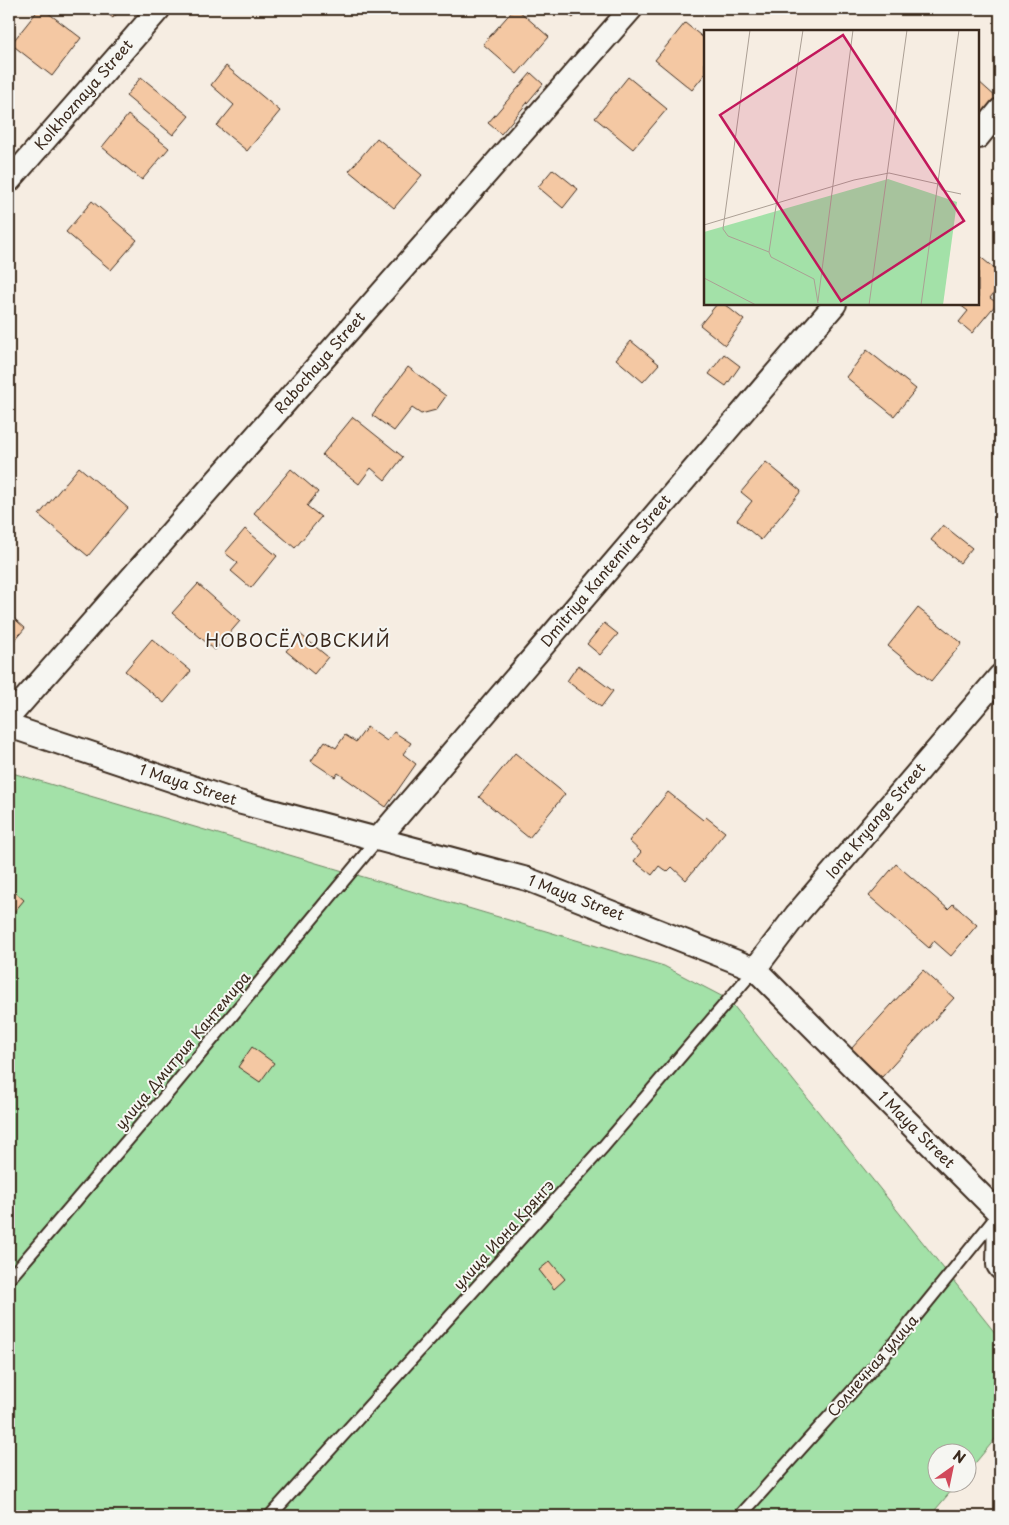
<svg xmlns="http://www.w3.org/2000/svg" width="1009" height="1525" viewBox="0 0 1009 1525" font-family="'Playpen Sans',sans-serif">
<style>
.green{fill:#a3e1a8;stroke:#6f8663}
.building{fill:#f4c8a3;stroke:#3b2a1e}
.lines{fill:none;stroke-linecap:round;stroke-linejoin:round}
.service-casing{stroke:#3b2a1e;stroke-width:15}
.minor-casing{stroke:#3b2a1e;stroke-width:26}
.service{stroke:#f6f6f2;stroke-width:11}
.minor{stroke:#f6f6f2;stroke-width:22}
.labels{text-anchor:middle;stroke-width:4;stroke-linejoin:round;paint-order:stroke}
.street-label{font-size:15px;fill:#3b2a1e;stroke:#f6f6f2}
.quarter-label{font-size:18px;letter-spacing:1px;fill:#3b2a1e;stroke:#f6f6f2}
.inset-road{fill:none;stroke:#ab9f94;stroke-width:1}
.view{fill:#c2185b;fill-opacity:0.15;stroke:#c2185b;stroke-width:2.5}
.inset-edge{fill:none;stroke:#3b2a1e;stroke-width:2.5}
</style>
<rect width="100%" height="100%" fill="#f6ede2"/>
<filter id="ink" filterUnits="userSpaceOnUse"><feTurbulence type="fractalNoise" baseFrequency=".02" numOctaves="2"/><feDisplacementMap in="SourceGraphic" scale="10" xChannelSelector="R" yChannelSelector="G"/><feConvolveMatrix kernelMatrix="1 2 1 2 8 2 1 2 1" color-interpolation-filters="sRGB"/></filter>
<g filter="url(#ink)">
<path class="green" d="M9 772 664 966 729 1000 1000 1339V1433L967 1473 966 1452H936V1482L958 1483 930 1516H9Z"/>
<g class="building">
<path d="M39 9H43L81 38 52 76 11 44Z"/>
<path d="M101 9H121L113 18Z"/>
<path d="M514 9H517L549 37 517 74 483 44Z"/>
<path d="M562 9H580L573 18Z"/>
<path d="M685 23 705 39V74L692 90 655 60Z"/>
<path d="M226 66 280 111 247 151 217 126 234 105 211 85Z"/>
<path d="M531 73 543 84 501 134 488 123Z"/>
<path d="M141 77 189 116 173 135 126 96Z"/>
<path d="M628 77 667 109 633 149 595 118Z"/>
<path d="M978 81 997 98 978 119Z"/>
<path d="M128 115 169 148 142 180 102 147Z"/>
<path d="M377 138 422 175 394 208 349 171Z"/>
<path d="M553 169 578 189 563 208 538 187Z"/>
<path d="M92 201 137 240 111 270 66 232Z"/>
<path d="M978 255 1000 273V285L990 298 997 303 972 333 959 322 968 311 959 304H978Z"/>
<path d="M717 304H724L744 320 725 345 700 325Z"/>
<path d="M631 341 659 364 643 382 616 359Z"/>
<path d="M867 350 916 389 894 416 846 377Z"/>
<path d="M724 354 740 366 726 386 709 374Z"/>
<path d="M408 367 446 396 436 410 421 414 412 408 394 431 372 415Z"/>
<path d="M353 417 403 457 385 480 371 468 359 484 322 455Z"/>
<path d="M766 462 801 491 761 540 737 520 752 501 741 492Z"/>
<path d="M79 467 128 508 88 556 39 515Z"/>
<path d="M291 469 318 492 307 506 321 517 295 548 254 513Z"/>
<path d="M943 525 972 548 960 563 931 540Z"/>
<path d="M245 529 277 556 251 588 231 571 238 563 225 553Z"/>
<path d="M198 584 240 621 215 650 172 613Z"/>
<path d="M918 608 962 643 931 681 888 646Z"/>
<path d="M9 614 25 628 9 647Z"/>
<path d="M604 623 618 634 600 655 587 644Z"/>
<path d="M300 634 328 657 314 674 286 651Z"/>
<path d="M152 639 191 671 164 703 125 671Z"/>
<path d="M578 665 613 691 601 707 567 681Z"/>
<path d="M367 727 387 741 394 732 411 743 403 754 416 764 386 807 338 773 335 777 311 761 325 741 336 748 345 735 356 742Z"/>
<path d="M515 753 565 794 529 838 479 797Z"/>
<path d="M668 792 703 820 706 817 725 832 686 880 672 867 667 872 659 866 652 875 634 861 641 852 629 841Z"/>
<path d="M896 864 948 909 953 904 977 925 951 956 934 941 929 948 869 896Z"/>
<path d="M9 887 24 900 10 917 9 916Z"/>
<path d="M923 970 954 998 882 1077 851 1049Z"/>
<path d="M252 1047 274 1063 260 1082 238 1067Z"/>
<path d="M550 1261 565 1279 554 1289 539 1270Z"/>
</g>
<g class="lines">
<defs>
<g id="service">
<path d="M9 1279 173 1087 378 839"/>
<path d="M270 1516 604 1146 755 969"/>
<path d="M740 1516 882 1358 997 1216"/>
</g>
<g id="minor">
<path d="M978 137 1000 110"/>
<path d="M9 181 159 9"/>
<path d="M9 717 631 9"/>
<path d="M9 726 231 800 527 879 755 969 999 1213 998 1265 1000 1268"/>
<path d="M378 839 835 304"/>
<path d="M755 969 796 915 1000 676"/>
</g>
</defs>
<use href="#service" class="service-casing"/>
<use href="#minor" class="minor-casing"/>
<use href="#service" class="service"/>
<use href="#minor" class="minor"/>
</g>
</g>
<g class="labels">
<g class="street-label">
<text transform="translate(84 95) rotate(-49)" y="5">Kolkhoznaya Street</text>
<text transform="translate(320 363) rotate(-49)" y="5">Rabochaya Street</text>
<text transform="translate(606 571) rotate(-50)" y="5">Dmitriya Kantemira Street</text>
<text transform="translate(188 785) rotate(18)" y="5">1 Maya Street</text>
<text transform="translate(876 821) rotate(-50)" y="5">Iona Kryange Street</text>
<text transform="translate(576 898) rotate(21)" y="5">1 Maya Street</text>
<text transform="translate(183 1051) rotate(-50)" y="5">улица Дмитрия Кантемира</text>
<text transform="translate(916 1130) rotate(45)" y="5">1 Maya Street</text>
<text transform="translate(504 1235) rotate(-48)" y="5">улица Иона Крянгэ</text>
<text transform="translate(873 1366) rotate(-49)" y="5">Солнечная улица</text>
</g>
<g class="quarter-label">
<text x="298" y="647">НОВОСЁЛОВСКИЙ</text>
</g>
</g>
<g transform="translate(704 30)">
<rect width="275" height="275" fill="#f6ede2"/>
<path d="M184 149 253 172 239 275H0V202Z" fill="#a3e1a8"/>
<path class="inset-road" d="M46 0 19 199 24 206 65 222M99 0 65 222 67 227 110 249 114 273M0 195 150 150 185 143 234 154 238 160 257 164M0 248 52 275M114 271 149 0M165 275 203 0M217 275 255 0"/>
<path class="view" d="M139 5 260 191 137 271 16 85Z"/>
<rect width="275" height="275" class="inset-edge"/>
</g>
<rect width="1009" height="1525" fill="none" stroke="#f6f6f2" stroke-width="30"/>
<rect x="15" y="15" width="979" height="1495" fill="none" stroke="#3b2a1e" stroke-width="2" filter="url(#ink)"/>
<g transform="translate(952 1468) rotate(33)"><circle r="24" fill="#f6f6f2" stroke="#aba49d"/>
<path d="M0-4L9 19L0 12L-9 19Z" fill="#d1495b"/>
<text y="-8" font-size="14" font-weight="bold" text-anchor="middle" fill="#3b2a1e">N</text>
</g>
</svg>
